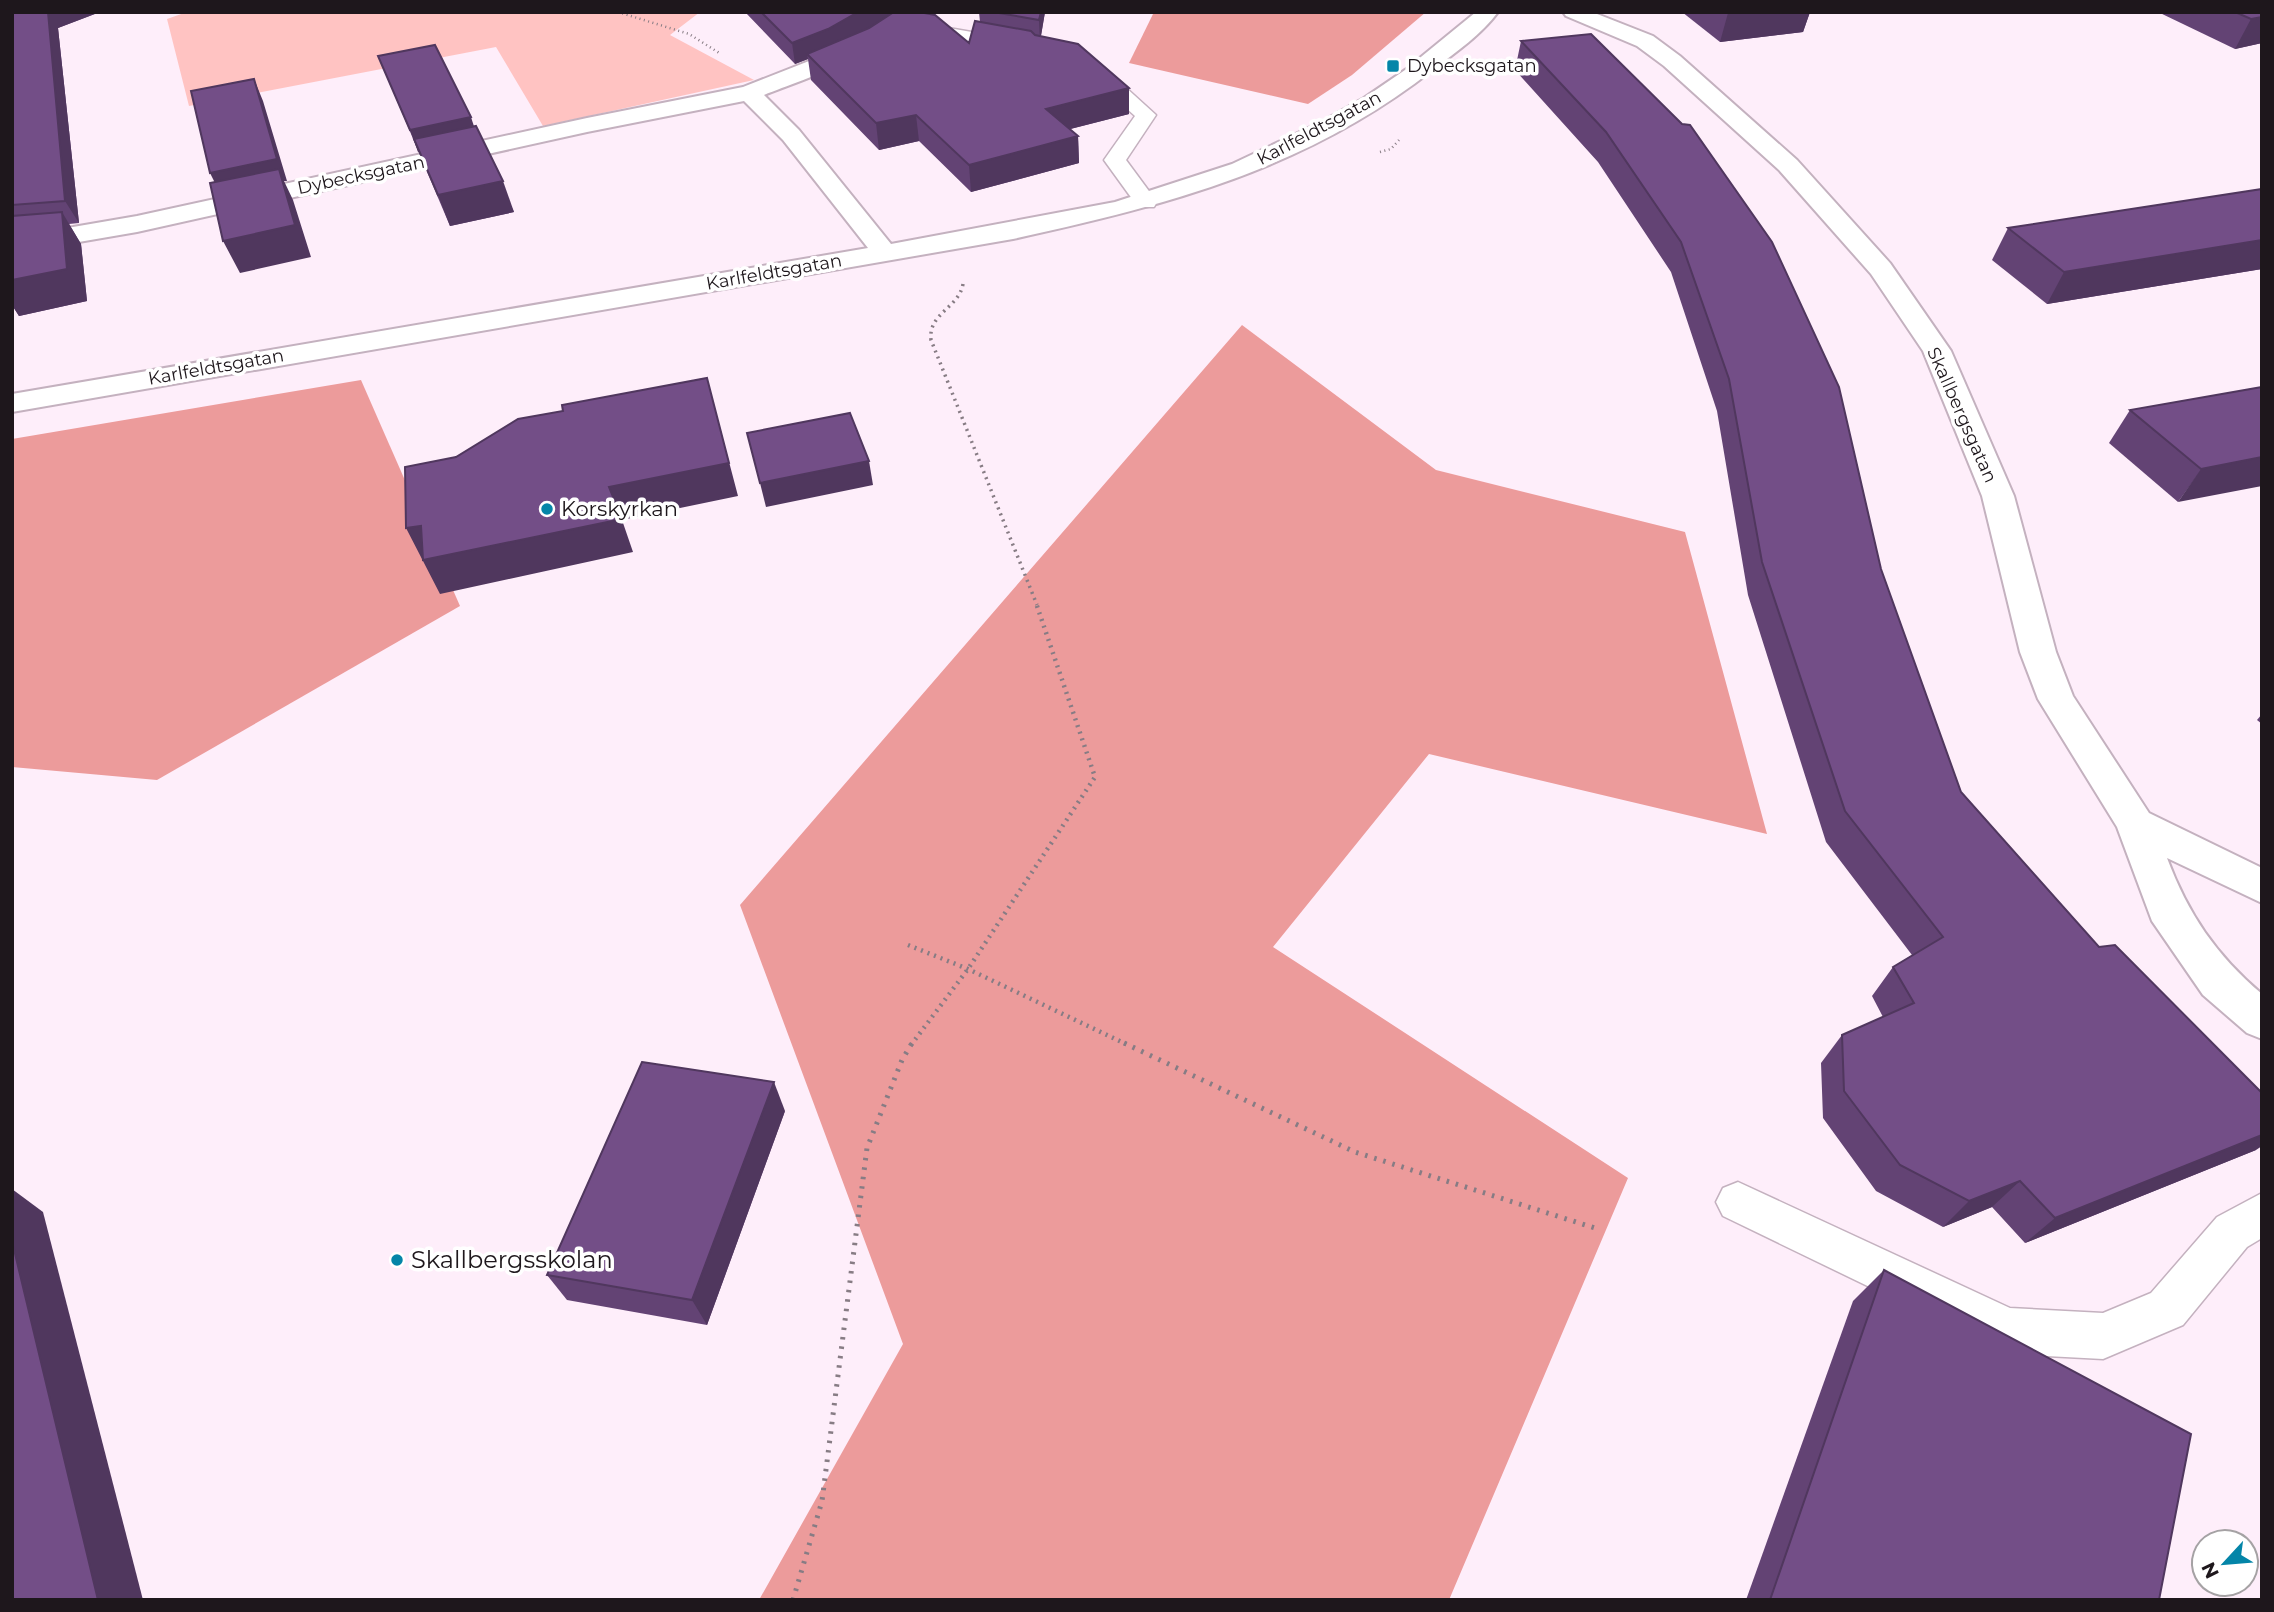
<svg xmlns="http://www.w3.org/2000/svg" width="2274" height="1612" viewBox="0 0 2274 1612" font-family="Montserrat,sans-serif">
<style>
.green{fill:#ffc3c2}
.forest{fill:#ec9b9b}
.lines{fill:none;stroke-linecap:round;stroke-linejoin:round}
.service-casing{stroke:#c4b1bf;stroke-width:3}
.minor-casing{stroke:#c4b1bf;stroke-width:4}
.path-far3{stroke:#877c84;stroke-width:2.5;stroke-dasharray:1 3.5;stroke-linecap:butt}
.path-far2{stroke:#877c84;stroke-width:3.5;stroke-dasharray:2 4.5;stroke-linecap:butt}
.path-far1{stroke:#877c84;stroke-width:4.5;stroke-dasharray:2 5;stroke-linecap:butt}
.path{stroke:#877c84;stroke-width:5;stroke-dasharray:2.5 7;stroke-linecap:butt}
.service{fill:#fff;fill-rule:evenodd}
.minor{fill:#fff;fill-rule:evenodd}
.wall{fill:#634374}
.shaded-wall{fill:#50375e}
.building{fill:#734e87;stroke:#50375e;stroke-width:2}
.poi-dot{fill:#0485a8;stroke:#fff;stroke-width:2.5}
.labels{text-anchor:middle;stroke-width:7;stroke-linejoin:round;paint-order:stroke}
.far-poi-label{font-size:18px;fill:#1e171c;stroke:#fff;text-anchor:start}
.far-street-label{font-size:18px;fill:#1e171c;stroke:#fff}
.poi-label{font-size:21px;fill:#1e171c;stroke:#fff;text-anchor:start}
.near-poi-label{font-size:24px;fill:#1e171c;stroke:#fff;text-anchor:start}
</style>
<rect width="100%" height="100%" fill="#feeefa"/>
<path class="green" d="M187 12H700L670 35 754 80 543 126 496 47 189 106 167 19Z"/>
<g class="forest">
<path d="M1154 12H1426L1352 75 1308 104 1129 63Z"/>
<path d="M1242 325 1436 470 1685 532 1767 834 1429 754 1273 947 1628 1178 1449 1600H759L903 1344 740 905Z"/>
<path d="M361 380 460 606 157 780 12 767V439Z"/>
</g>
<g class="lines">
<defs>
<g id="service">
<path d="M914 22 1018 40 1028 46 1018 52 907 32 904 28 907 24Z"/>
<path d="M1094 63 1101 65 1156 115 1126 160 1157 202 1154 207H1138L1104 160 1135 116 1087 73 1084 69 1087 65Z"/>
<path d="M1738 1182 2010 1308 2103 1313 2151 1293 2217 1217 2262 1193V1238L2247 1247 2183 1325 2103 1359 2008 1354 1723 1216 1716 1202 1723 1188Z"/>
</g>
<g id="minor">
<path d="M899 12H921C894 50 807 78 764 95L799 130 891 244 1115 202 1232 164 1321 122 1364 98 1405 70 1476 12H1498C1482 34 1456 52 1434 69 1307 169 1168 205 1013 239L12 412V394L868 248 783 140 744 101 587 132 137 232 73 243 12 247V231L73 227 137 216 587 118 743 87 832 52Z"/>
<path d="M1563 12H1592L1653 36 1680 56 1797 160 1890 263 1951 351 2014 496 2056 652 2073 696 2149 813 2262 868V903L2167 858C2188 914 2216 955 2262 994V1039L2247 1033 2203 995 2152 921 2117 827 2038 699 2020 652 1982 496 1923 351 1871 274 1779 170 1664 66 1637 46 1566 16Z"/>
</g>
</defs>
<use href="#service" class="service-casing"/>
<use href="#minor" class="minor-casing"/>
<g class="path-far3">
<path d="M618 12 689 34 721 54"/>
<path d="M1380 152 1391 149 1399 140"/>
</g>
<path class="path-far2" d="M963 284C959 308 928 313 931 340L1037 605"/>
<g class="path-far1">
<path d="M908 945 968 969 1128 1045"/>
<path d="M911 1045 968 969 1095 777 1036 603"/>
</g>
<g class="path">
<path d="M1124 1043 1355 1152 1595 1228"/>
<path d="M793 1600 822 1501 867 1148 902 1060 912 1043"/>
</g>
<use href="#service" class="service"/>
<use href="#minor" class="minor"/>
</g>
<g class="wall">
<path d="M12 12H100L58 28 79 223 69 224 81 244 87 301 19 316 12 305Z"/>
<path d="M745 12H919L969 43 980 22 979 12H1045L1041 36 1129 88V114L1070 129 1078 136 1079 163 971 192 919 141 879 150 811 80 808 59 795 64Z"/>
<path d="M1682 12H1810L1803 32 1720 42Z"/>
<path d="M2158 12H2262V43L2235 49Z"/>
<path d="M1591 34 1881 569 1961 792 2256 1150 2025 1243 1992 1207 1943 1227 1876 1191 1823 1118 1821 1063 1842 1035 1883 1017 1872 996 1893 967 1912 955 1826 842 1748 595 1717 411 1671 272 1598 162 1515 70 1521 41Z"/>
<path d="M378 56 474 127 514 212 450 226Z"/>
<path d="M2262 189V269L2047 304 1992 260 2008 228Z"/>
<path d="M2262 387 2178 502 2109 443 2130 410Z"/>
<path d="M2262 714V724L2257 720Z"/>
<path d="M785 1111 707 1325 567 1300 547 1275Z"/>
<path d="M1884 1270 2159 1600H1746L1853 1301Z"/>
</g>
<g class="shaded-wall">
<path d="M48 12H100L58 28 79 223 65 201Z"/>
<path d="M858 12H896L831 50 807 54 808 59 795 64 792 43Z"/>
<path d="M1041 12H1045L1040 41 1039 20Z"/>
<path d="M1734 12H1810L1803 32 1720 42 1728 13Z"/>
<path d="M2262 17V43L2235 49 2251 19Z"/>
<path d="M254 79 263 101 287 181H284L293 200 311 257 240 273 223 241 221 195 210 173Z"/>
<path d="M1129 88V114L1047 135 1046 109Z"/>
<path d="M916 115 919 141 879 150 876 123Z"/>
<path d="M471 117 478 139 418 152 410 130Z"/>
<path d="M1078 136 1079 163 971 192 969 165Z"/>
<path d="M503 181 514 212 450 226 438 195Z"/>
<path d="M62 212 81 244 87 301 19 316 12 305V280Z"/>
<path d="M2262 240V269L2047 304 2064 272Z"/>
<path d="M707 378 738 496 622 520 633 552 440 594 406 528 609 487Z"/>
<path d="M2262 457V486L2178 502 2201 469Z"/>
<path d="M869 461 873 485 766 507 760 483Z"/>
<path d="M774 1082 785 1111 707 1325 692 1300Z"/>
<path d="M2262 1135V1146L2256 1150 2025 1243 2055 1218Z"/>
<path d="M2020 1181 1992 1207 1943 1227 1969 1201Z"/>
<path d="M12 1189 43 1212 143 1600H98L12 1241Z"/>
</g>
<g class="building">
<path d="M12 12H48L65 201 12 205Z"/>
<path d="M761 12H858L828 29 792 43Z"/>
<path d="M894 12H919L935 15 969 43 975 21 1031 31 1035 35 1078 44 1129 88 1046 109 1078 136 969 165 916 115 876 123 807 54 869 28Z"/>
<path d="M993 12H1041L1039 20Z"/>
<path d="M2235 12H2262V17L2251 19Z"/>
<path d="M1591 34 1682 124 1690 125 1772 242 1839 387 1881 569 1961 792 2099 947 2115 945 2262 1093V1135L2055 1218 2020 1181 1969 1201 1900 1165 1844 1091 1842 1035 1914 1003 1893 967 1943 937 1845 811 1762 562 1729 379 1681 242 1606 132 1521 41Z"/>
<path d="M435 45 471 117 410 130 378 56Z"/>
<path d="M254 79 277 159 210 173 191 91Z"/>
<path d="M476 126 503 181 438 195 414 139Z"/>
<path d="M279 169 295 225 223 241 210 183Z"/>
<path d="M2262 189V240L2064 272 2008 228Z"/>
<path d="M62 212 67 269 12 280V216Z"/>
<path d="M707 378 729 463 609 487 622 519 423 560 421 526 406 528 405 467 456 457 518 419 563 411 562 405Z"/>
<path d="M2262 387V457L2201 469 2130 410Z"/>
<path d="M850 413 869 461 760 483 747 433Z"/>
<path d="M642 1062 774 1082 692 1300 547 1275Z"/>
<path d="M12 1241 98 1600H12Z"/>
<path d="M1884 1270 2191 1434 2159 1600H1770Z"/>
</g>
<g class="poi-dot">
<rect x="1386" y="59" width="14" height="14" rx="3.5"/>
<circle cx="547" cy="509" r="7"/>
<circle cx="397" cy="1260" r="7"/>
</g>
<g class="labels">
<g class="far-poi-label">
<text x="1407" y="72">Dybecksgatan</text>
</g>
<g class="far-street-label">
<text transform="translate(1319 128) rotate(-28)" y="6">Karlfeldtsgatan</text>
<text transform="translate(361 175) rotate(-12)" y="6">Dybecksgatan</text>
<text transform="translate(774 272) rotate(-10)" y="6">Karlfeldtsgatan</text>
<text transform="translate(216 367) rotate(-10)" y="6">Karlfeldtsgatan</text>
<text transform="translate(1962 415) rotate(66)" y="6">Skallbergsgatan</text>
</g>
<g class="poi-label">
<text x="561" y="516">Korskyrkan</text>
</g>
<g class="near-poi-label">
<text x="411" y="1268">Skallbergsskolan</text>
</g>
</g>
<rect width="2274" height="1612" fill="none" stroke="#1e171c" stroke-width="28"/>
<g transform="translate(2225 1563) rotate(244)"><circle r="33" fill="#ffffff" stroke="#a5a2a4" stroke-width="2"/>
<path d="M0-5L12 26L0 18L-12 26Z" fill="#0485a8"/>
<text y="-10" font-size="19" font-weight="bold" text-anchor="middle" fill="#1e171c">N</text>
</g>
</svg>
